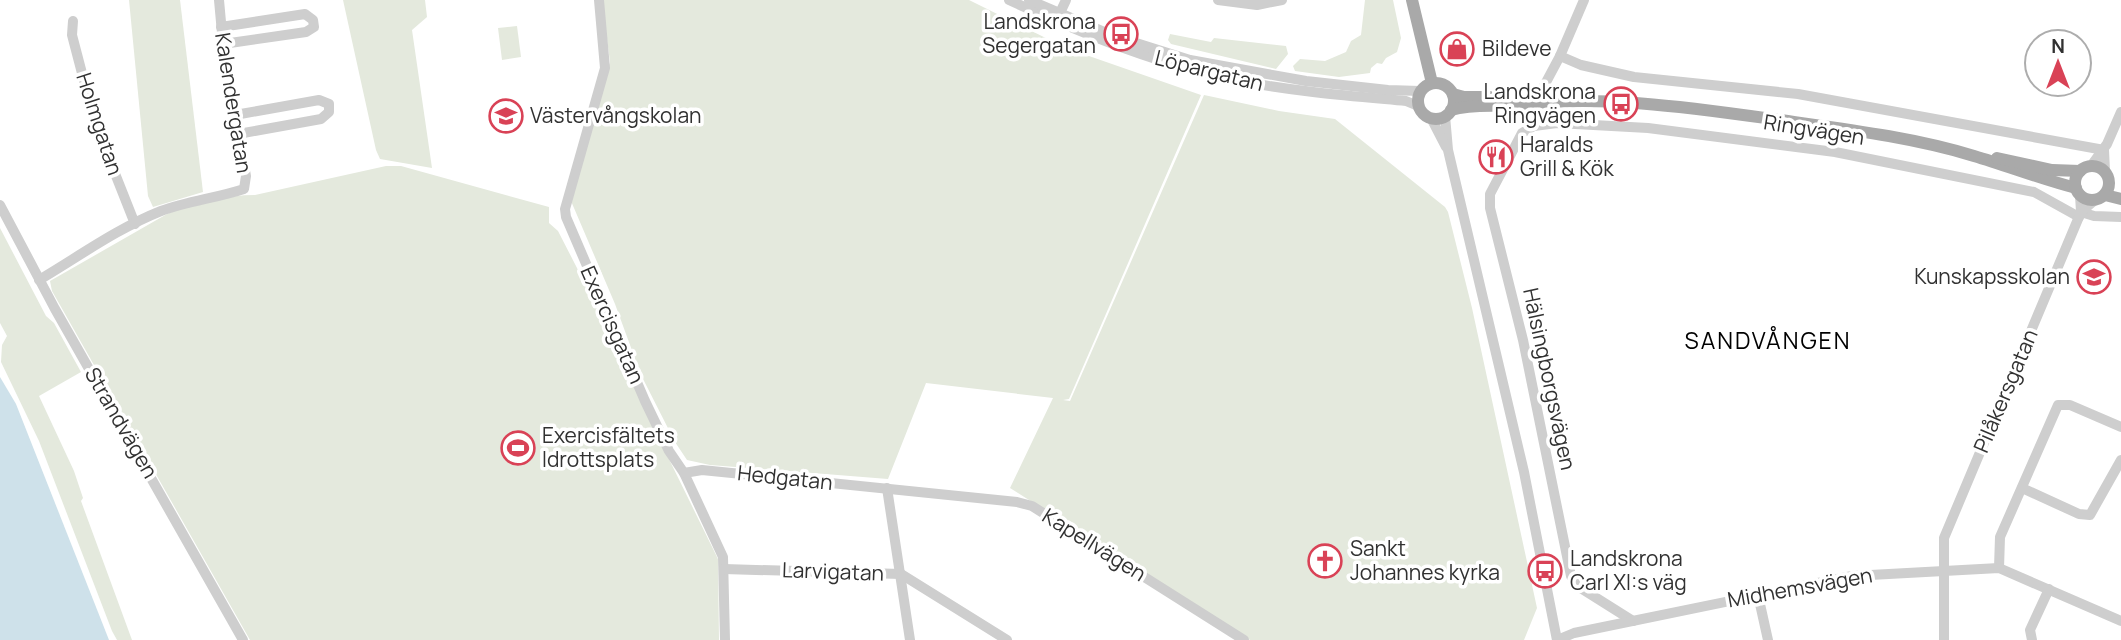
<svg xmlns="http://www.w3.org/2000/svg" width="2121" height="640" viewBox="0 0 2121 640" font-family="Manrope,sans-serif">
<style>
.green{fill:#e4e9dd}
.water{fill:#cee1ea}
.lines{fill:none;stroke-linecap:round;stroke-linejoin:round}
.minor{stroke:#cecece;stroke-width:10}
.major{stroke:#a9a9a9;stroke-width:12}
.labels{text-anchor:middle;stroke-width:7;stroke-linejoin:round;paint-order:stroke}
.poi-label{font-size:21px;fill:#313131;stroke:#fff;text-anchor:start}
.street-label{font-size:21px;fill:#313131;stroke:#fff}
.neighbourhood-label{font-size:23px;letter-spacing:2px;fill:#000;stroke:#fff}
</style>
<rect width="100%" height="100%" fill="#fff"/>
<g class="green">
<path d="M129 0H180L203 192 153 207 148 196Z"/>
<path d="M343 0H425L427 17 412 30 432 168 380 159 376 150Z"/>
<path d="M602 0H969L1066 48 1201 95 1069 399 1063 400 1070 401 1204 95 1279 111 1335 119 1445 207 1448 212 1472 308 1537 608 1524 640H1250L1010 488 1053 398 926 383 888 479 710 465 687 460 675 442 641 375 615 304 571 201 610 62Z"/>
<path d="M1365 0H1393L1401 38 1397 52 1386 58 1382 64 1377 63 1371 68 1370 73 1339 77 1295 71 1293 66 1300 59 1325 61 1346 52 1351 41 1361 35Z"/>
<path d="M517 26 521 57 502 60 498 28Z"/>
<path d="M1170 34 1211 42 1214 38 1286 46 1288 54 1276 69 1171 44 1168 40Z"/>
<path d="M386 166H401L549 207V223L558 231 615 342 639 398 718 559 719 640H250L52 291 50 281 167 214C194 203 226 195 255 195Z"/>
<path d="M0 228 46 316 54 323 81 372 39 396 74 471 83 498 81 501 132 640H117L112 631 39 441 1 362 2 345 7 336 0 323Z"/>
</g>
<path class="water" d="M0 377 16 404 109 640H0Z"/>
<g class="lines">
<g class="minor">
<path d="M599 0 605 68 565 209 566 217 645 401 669 451 684 473 723 557 725 640"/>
<path d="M1009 0C1086 35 1163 67 1246 82 1299 92 1352 96 1406 101L1418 106"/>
<path d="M1029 0 1114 36 1190 60 1306 81 1388 90 1420 91"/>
<path d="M1218 0 1257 5 1282 0"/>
<path d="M1058 17 1066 0"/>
<path d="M73 21 72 35 95 123 135 224"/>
<path d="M221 27 305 14 313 20 314 27 306 32 223 44"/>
<path d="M1560 56 1581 65 1634 77 1798 94 2104 150"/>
<path d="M235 115 319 100 329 104V112L321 119 238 134"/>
<path d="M1445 116 1448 150 1524 472 1557 640"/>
<path d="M1431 118 1446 147"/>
<path d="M1534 126 1536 101 1560 56 1584 0"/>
<path d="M2104 150 2105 171"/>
<path d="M2091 166 2107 144 2121 112"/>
<path d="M2080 195 2081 212"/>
<path d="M0 205 55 309 243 640"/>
<path d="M2081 212 2094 216 2121 217"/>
<path d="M39 280C78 257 118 228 161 211 188 201 217 198 244 189L246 176 223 44 219 0"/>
<path d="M684 473 702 470 1017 502 1032 506 1244 640"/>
<path d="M887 488 910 640"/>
<path d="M2022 488 2079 514 2090 515 2121 460"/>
<path d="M1999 568 2000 537 2058 405H2070L2121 427"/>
<path d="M724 569 901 574 1007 640"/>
<path d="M1758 595 1768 640"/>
<path d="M1633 621 1579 587 1571 576 1523 340 1490 208V194L1522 133 1534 126 1557 123 1648 128 1835 152 2034 192 2079 217"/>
<path d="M1557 640 1574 633 1852 576 1999 568 2121 621"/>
<path d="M1944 640V538L2081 212 2095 200"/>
<path d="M2032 640 2030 630 2049 589"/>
</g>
<g class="major">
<path d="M1412 0 1432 83"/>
<circle cx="1436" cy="101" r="18"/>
<path d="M1453 94 1464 97H1490"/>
<path d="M1451 110C1473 104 1493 107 1515 105 1602 94 1694 108 1780 120 1844 129 1912 137 1974 156 2008 166 2041 179 2076 188"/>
<path d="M1997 158 2052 170 2080 171"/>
<circle cx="2092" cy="183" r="17"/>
<path d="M2105 195 2121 199"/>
</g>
</g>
<defs>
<symbol id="bus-ring" viewBox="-11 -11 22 22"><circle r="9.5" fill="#fff" stroke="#d94256" stroke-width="1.5"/><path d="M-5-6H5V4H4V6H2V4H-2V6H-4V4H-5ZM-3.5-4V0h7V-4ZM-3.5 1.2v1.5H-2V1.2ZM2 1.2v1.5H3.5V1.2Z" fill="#d94256"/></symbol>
<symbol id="shop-ring" viewBox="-11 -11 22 22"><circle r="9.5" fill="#fff" stroke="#d94256" stroke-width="1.5"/><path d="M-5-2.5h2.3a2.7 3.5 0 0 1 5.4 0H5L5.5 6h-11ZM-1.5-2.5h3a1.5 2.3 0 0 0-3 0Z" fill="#d94256"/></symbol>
<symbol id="school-ring" viewBox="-11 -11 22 22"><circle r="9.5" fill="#fff" stroke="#d94256" stroke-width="1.5"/><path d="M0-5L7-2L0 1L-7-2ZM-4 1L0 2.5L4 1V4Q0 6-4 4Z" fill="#d94256"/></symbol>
<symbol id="restaurant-ring" viewBox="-11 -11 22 22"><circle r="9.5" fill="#fff" stroke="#d94256" stroke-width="1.5"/><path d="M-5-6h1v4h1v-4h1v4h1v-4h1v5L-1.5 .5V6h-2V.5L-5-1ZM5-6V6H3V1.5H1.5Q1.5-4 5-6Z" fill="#d94256"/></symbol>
<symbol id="stadium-ring" viewBox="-11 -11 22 22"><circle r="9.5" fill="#fff" stroke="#d94256" stroke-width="1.5"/><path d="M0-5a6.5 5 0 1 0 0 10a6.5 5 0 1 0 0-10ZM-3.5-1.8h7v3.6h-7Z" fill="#d94256"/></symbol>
<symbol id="church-ring" viewBox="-11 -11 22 22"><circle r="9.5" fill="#fff" stroke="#d94256" stroke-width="1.5"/><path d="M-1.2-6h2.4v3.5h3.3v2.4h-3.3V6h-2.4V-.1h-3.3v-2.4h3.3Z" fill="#d94256"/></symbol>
</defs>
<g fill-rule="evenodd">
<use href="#bus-ring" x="1102" y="15" width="38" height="38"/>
<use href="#shop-ring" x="1438" y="30" width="38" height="38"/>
<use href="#bus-ring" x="1602" y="85" width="38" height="38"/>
<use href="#school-ring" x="487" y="97" width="38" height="38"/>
<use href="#restaurant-ring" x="1477" y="138" width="38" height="38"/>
<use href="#school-ring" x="2075" y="258" width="38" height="38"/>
<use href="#stadium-ring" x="499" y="429" width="38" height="38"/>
<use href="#church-ring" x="1306" y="542" width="38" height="38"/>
<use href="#bus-ring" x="1526" y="552" width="38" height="38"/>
</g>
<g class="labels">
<g class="poi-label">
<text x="1096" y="29" text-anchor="end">Landskrona<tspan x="1096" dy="24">Segergatan</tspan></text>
<text x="1482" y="56">Bildeve</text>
<text x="1596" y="99" text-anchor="end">Landskrona<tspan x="1596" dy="24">Ringvägen</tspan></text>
<text x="530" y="123">Västervångskolan</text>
<text x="1520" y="152">Haralds<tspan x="1520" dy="24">Grill &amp; Kök</tspan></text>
<text x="2070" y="284" text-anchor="end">Kunskapsskolan</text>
<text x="542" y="443">Exercisfältets<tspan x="542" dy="24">Idrottsplats</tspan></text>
<text x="1350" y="556">Sankt<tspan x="1350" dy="24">Johannes kyrka</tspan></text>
<text x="1570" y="566">Landskrona<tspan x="1570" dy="24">Carl XI:s väg</tspan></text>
</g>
<g class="street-label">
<text transform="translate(1209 71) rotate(14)" y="7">Löpargatan</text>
<text transform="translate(233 103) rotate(81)" y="7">Kalendergatan</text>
<text transform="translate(99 124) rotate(72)" y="7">Holmgatan</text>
<text transform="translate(1814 130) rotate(9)" y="7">Ringvägen</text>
<text transform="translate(612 325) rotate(66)" y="7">Exercisgatan</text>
<text transform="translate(1549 379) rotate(78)" y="7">Hälsingborgsvägen</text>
<text transform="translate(2006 391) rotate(-67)" y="7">Pilåkersgatan</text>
<text transform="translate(121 423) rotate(60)" y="7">Strandvägen</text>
<text transform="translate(785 478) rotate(6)" y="7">Hedgatan</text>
<text transform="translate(1094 545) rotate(32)" y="7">Kapellvägen</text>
<text transform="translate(833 572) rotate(2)" y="7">Larvigatan</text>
<text transform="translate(1800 588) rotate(-10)" y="7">Midhemsvägen</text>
</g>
<g class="neighbourhood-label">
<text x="1768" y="349">SANDVÅNGEN</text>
</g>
</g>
<g transform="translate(2058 63)"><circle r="33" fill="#ffffff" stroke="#adadad" stroke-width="2"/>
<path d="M0-5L12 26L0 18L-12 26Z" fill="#d94256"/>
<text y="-10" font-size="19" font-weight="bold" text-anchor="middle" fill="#313131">N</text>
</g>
</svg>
